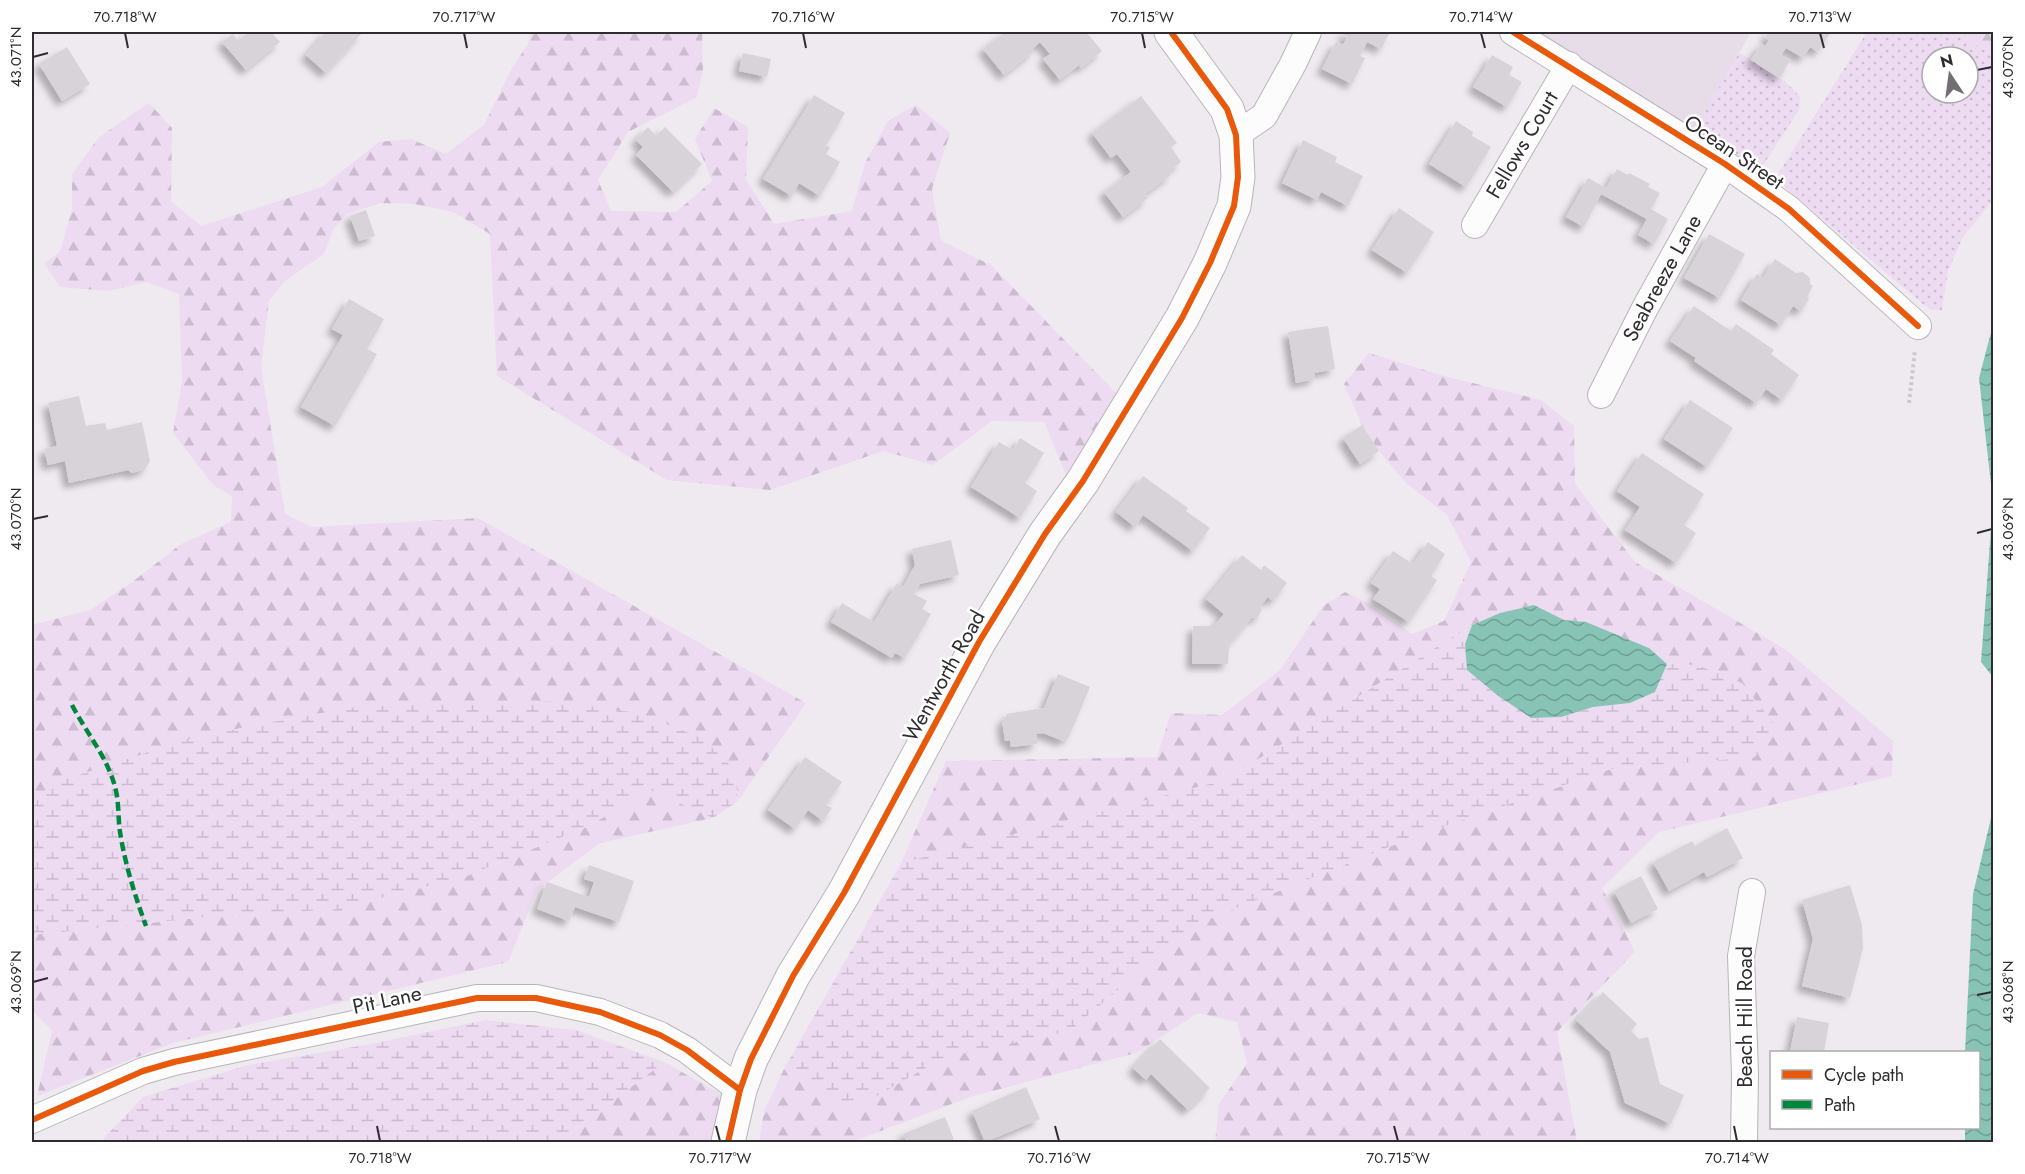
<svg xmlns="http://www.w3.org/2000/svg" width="2025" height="1174" viewBox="0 0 2025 1174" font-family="Jost,sans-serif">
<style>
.built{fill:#e7dde8}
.grass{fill:url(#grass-dots);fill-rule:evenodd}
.forest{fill:url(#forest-firs)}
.wetland{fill:url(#wetland-marsh)}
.water{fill:url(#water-waves)}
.building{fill:#d7d3d8;filter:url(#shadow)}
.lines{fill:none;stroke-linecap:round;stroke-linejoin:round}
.street-casing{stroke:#b8b5b9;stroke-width:28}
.secondary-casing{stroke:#b8b5b9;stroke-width:35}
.path{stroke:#cbc9cb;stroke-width:4;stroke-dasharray:3 3;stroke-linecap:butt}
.street{stroke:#fdfcfd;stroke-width:26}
.secondary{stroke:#fdfcfd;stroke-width:33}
.quiet{stroke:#00873e;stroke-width:4.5;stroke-dasharray:9 4.5;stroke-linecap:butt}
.cycleway-casing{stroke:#fff;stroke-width:10}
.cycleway{stroke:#e8590c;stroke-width:6}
.ticks{fill:none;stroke:#2f2c30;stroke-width:2}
.labels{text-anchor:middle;stroke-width:5;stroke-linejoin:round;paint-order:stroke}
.street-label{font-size:21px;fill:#2f2c30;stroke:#fff}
.neatline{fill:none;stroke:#2f2c30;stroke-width:2}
.ticks-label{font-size:15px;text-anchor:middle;fill:#2f2c30}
</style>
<defs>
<pattern id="grass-dots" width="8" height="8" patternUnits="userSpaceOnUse" patternTransform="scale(1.5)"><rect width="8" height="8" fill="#eddbf1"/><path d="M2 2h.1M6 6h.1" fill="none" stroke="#ccbccf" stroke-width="1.8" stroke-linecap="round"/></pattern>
<pattern id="forest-firs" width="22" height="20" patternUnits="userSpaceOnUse" patternTransform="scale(1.5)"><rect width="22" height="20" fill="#eddbf1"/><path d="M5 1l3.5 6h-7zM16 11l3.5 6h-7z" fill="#ccbccf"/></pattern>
<pattern id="wetland-marsh" width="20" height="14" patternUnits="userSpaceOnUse" patternTransform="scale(1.5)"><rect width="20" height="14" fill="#eddbf1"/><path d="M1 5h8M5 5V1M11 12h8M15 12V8" fill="none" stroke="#ccbccf"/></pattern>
<pattern id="water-waves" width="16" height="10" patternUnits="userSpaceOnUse" patternTransform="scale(1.5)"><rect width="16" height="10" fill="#87c4b5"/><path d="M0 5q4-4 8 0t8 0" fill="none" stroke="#6f9f94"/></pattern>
<filter id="shadow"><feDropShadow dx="-5.5" dy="5.5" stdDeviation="3" flood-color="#0004"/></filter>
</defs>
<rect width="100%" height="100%" fill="#efeaef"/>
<path class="built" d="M1543 32H1751L1693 133 1541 35Z"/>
<g class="grass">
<path d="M1867 32H1965L1969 42 1984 49 1993 47V200L1963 237 1948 271 1942 310H1932L1923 304 1775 179ZM1932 57H1968V93H1932Z"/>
<path d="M1739 53C1760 66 1784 77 1800 97L1799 110 1764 164 1757 168 1693 133Z"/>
</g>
<g class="forest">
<path d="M531 32H608L609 35 619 32H702L703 69 697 97 628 132 598 180 611 211 676 212 712 181 695 139 714 108 748 127 746 179 774 224 852 211 865 163 888 121 916 105 950 133 932 189 941 241 991 265 1119 396 1067 477 1044 422 992 421 933 465 883 451 770 490 667 480 497 376 490 234 453 212 414 204 381 203 346 214 333 230 324 254 285 281 269 301 261 367 285 514 312 527 478 518 806 703 738 801 734 769 356 707 255 725 182 741 32 806V625L90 610 131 583 181 544 231 522 232 496 213 485 173 433 182 381 179 294 146 282 109 291 60 287 44 263 60 252 72 209V174L99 137 149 103 172 128 171 201 201 226 322 187 379 142 411 139 446 154 484 125 512 68 528 44Z"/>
<path d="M1965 32H1993V46L1984 49 1969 42Z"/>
<path d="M1369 353 1444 376 1541 400 1574 426 1575 484 1635 562 1785 649 1893 741 1892 776 1659 832 1602 888 1635 952 1557 1032 1577 1142H1215L1219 1104 1247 1063 1237 1022 1198 1013 1136 1053 970 1097 852 1142H759L764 1111 784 1069 850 1110 945 1057 1070 1031 1194 925 1419 835 1611 769 1755 757 1697 665 1667 664 1649 648 1586 622 1564 620 1534 605 1500 613 1472 625 1225 780 901 863 946 761 1157 757 1171 713 1222 715 1280 670 1323 606 1345 592 1366 602 1412 634 1444 621 1471 562 1447 515 1407 484 1379 451 1362 425 1344 384Z"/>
<path d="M648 789 713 818 600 843 537 890 508 962 173 1043 37 1096 52 1031 32 1010V933L41 934 207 917 338 909 464 877 591 825Z"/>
<path d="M664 1062 721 1094 715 1142H559Z"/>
</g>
<g class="wetland">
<path d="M1472 625 1465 644 1467 670 1497 695 1531 718 1561 717 1593 707 1631 703 1655 692 1667 664 1697 665 1742 683 1775 725 1755 757 1611 769 1419 835 1194 925 1070 1031 945 1057 850 1111 784 1069 901 863 1225 780Z"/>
<path d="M553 701 638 713 702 738 734 769 738 801 713 818 648 789 591 825 464 877 338 909 207 917 41 934 32 933V806L54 783 182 741 255 725 356 707Z"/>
<path d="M485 1020 576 1030 664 1062 559 1142H104V1138L143 1097 248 1065 371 1044Z"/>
</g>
<g class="water">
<path d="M1993 325V677L1981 662 1993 502 1979 378Z"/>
<path d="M1534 605 1564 620 1586 622 1649 648 1667 664 1655 692 1630 703 1593 707 1561 717 1531 718 1497 695 1467 670 1465 644 1472 625 1500 613Z"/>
<path d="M1993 816V1142H1965V1128H1978V1052H1965L1973 894 1991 818Z"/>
</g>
<g class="building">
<path d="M249 32H271L280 42 246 70 222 42 233 34 238 41Z"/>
<path d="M326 32H363L326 73 306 55Z"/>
<path d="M1005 32H1086L1102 51 1081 68 1079 65 1060 80 1043 59 1050 54 1040 42 1032 49 1034 51 1004 75 983 49Z"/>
<path d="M1343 32H1390L1381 49 1367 42 1360 56 1365 58 1352 84 1322 69 1336 42 1343 45 1347 37 1342 34Z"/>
<path d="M1769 32H1831L1818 52 1810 47 1803 58 1786 48 1781 55 1790 61 1779 78 1751 60 1761 44 1765 46 1769 40 1765 38Z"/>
<path d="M67 47 90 84 62 101 39 64Z"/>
<path d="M743 53 771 59 767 77 739 71Z"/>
<path d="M1492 55 1513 67 1509 75 1522 82 1507 107 1473 87Z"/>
<path d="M814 95 845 113 826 145 830 148 826 154 840 162 820 196 799 183 792 196 763 179Z"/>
<path d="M1141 96 1177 143 1171 147 1181 162 1169 171 1171 175 1145 194 1148 198 1123 217 1104 192 1131 172 1117 154 1111 158 1092 133Z"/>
<path d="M1456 121 1473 132 1472 136 1491 147 1466 187 1429 164Z"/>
<path d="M648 127 656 136 665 127 702 164 673 192 636 155 643 147 636 140Z"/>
<path d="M1303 140 1337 157 1335 162 1363 176 1348 206 1321 192 1317 200 1282 183Z"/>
<path d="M1617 169 1628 175 1629 173 1650 184 1648 187 1660 193 1651 209 1668 219 1654 244 1638 235 1647 219 1601 194 1584 227 1566 217 1588 178 1606 188Z"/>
<path d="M1399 208 1434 232 1407 273 1372 250Z"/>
<path d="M366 210 375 236 359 241 350 216Z"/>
<path d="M1709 234 1745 254 1720 298 1684 278Z"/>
<path d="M1775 259 1796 273 1803 272 1810 278V284L1813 286 1807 296 1809 299 1801 311 1793 306 1781 325 1741 300 1757 274 1763 278Z"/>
<path d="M349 299 384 319 367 349 377 354 335 426 301 407 343 335 332 329Z"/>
<path d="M1694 306 1731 331 1736 324 1774 350 1771 354 1799 375 1782 400 1766 389 1756 403 1694 361 1696 358 1670 341Z"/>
<path d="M1328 326 1335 369 1314 373 1315 379 1296 383 1288 332Z"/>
<path d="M79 396 86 426 105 423 107 430 142 422 150 461 145 469 132 473 128 470 69 483 65 461 48 465 44 449 57 446 48 403Z"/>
<path d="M1690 400 1733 428 1707 467 1664 439Z"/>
<path d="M1362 425 1379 451 1360 464 1343 438Z"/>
<path d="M1020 438 1044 453 1025 483 1037 491 1020 518 971 487 999 442 1013 450Z"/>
<path d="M1642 453 1704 494 1684 525 1696 533 1676 563 1625 530 1640 507 1617 491Z"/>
<path d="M1143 476 1188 508 1186 511 1210 528 1193 551 1143 515 1135 527 1116 512Z"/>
<path d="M951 540 959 575 920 584 914 594 927 601 922 609 931 614 905 658 895 653 892 658 831 622 842 603 874 622 897 583 903 587 915 565 912 549Z"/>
<path d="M1428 542 1445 554 1431 576 1437 580 1409 622 1373 599 1380 589 1371 583 1393 551 1413 564Z"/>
<path d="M1242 555 1261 570 1264 565 1287 583 1273 601 1268 597 1260 606 1262 610 1257 618 1252 617 1229 645 1228 664H1192L1193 626H1214L1224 614 1206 599Z"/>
<path d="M1058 674 1090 687 1068 739 1065 737 1063 741 1043 733 1036 734 1037 744 1011 747 1010 740 1005 741 1002 720 1007 719V714L1044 708Z"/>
<path d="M805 757 842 782 826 805 832 808 823 821 808 810 795 829 768 810Z"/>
<path d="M1727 828 1743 858 1707 877 1704 872 1669 891 1653 862 1692 841 1695 846Z"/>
<path d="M589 865 634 881 619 922 575 907 569 921 537 909 547 882 589 897 594 882 584 879Z"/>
<path d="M1641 876 1658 909 1631 923 1614 891Z"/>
<path d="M1850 885 1862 925 1863 948 1850 998 1802 986 1813 939 1802 900Z"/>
<path d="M1603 992 1637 1024 1631 1031 1639 1039 1648 1037 1660 1084 1684 1095 1671 1124 1625 1103 1610 1052 1576 1020Z"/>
<path d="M1797 1017 1829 1023 1824 1052H1790Z"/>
<path d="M1160 1039 1210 1088 1188 1110 1151 1074 1146 1080 1133 1068Z"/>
<path d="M1026 1087 1040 1119 985 1142 972 1111Z"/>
<path d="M945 1117 955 1142H907L903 1134Z"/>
</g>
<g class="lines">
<defs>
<g id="street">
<path d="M1513 32 1725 164 1789 209 1918 326"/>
<path d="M1236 135 1264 116 1293 64 1308 32"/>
<path id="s1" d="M1475 225 1569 65"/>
<path id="s2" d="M1601 395 1645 308 1725 164"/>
<path d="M32 1120 143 1071 174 1062 477 998H536L600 1012 660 1035 687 1050 740 1090"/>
<path d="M1744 1142 1745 1074 1741 956 1752 892"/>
</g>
<path id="secondary" d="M728 1142 740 1090 751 1059 793 976 844 893 979 642 1045 534 1083 481 1182 318 1210 263 1234 206 1238 177 1236 135 1227 109 1171 32"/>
</defs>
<use href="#street" class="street-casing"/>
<use href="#secondary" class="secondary-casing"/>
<path class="path" d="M1909 403 1915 350"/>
<use href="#street" class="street"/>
<use href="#secondary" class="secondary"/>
<path class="quiet" d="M72 705C87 734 109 759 116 791 119 804 118 819 120 832 125 864 135 896 146 926"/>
<defs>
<g id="cycleway">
<path d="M1513 32 1725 164 1789 209 1918 326"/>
<path d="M32 1120 143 1071 174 1062 477 998H536L600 1012 660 1035 687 1050 740 1090"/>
<path d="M728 1142 740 1090 751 1059 793 976 844 893 979 642 1045 534 1083 481 1182 318 1210 263 1234 206 1238 177 1236 135 1227 109 1171 32"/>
</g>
</defs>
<use href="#cycleway" class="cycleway-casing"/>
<use href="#cycleway" class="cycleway"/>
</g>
<path class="ticks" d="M125 33 128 48M464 33 467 48M803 33 806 48M1142 33 1145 48M1481 33 1485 48M1820 33 1824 48M33 57 48 53M1977 70 1992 67M33 519 48 516M1977 533 1992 529M33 982 48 978M1977 995 1992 992M377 1126 380 1141M716 1126 720 1141M1055 1126 1059 1141M1394 1126 1398 1141M1734 1126 1737 1141"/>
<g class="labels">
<g class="street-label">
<text dy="7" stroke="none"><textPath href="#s1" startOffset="93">Fellows Court</textPath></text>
<text transform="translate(1734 152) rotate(34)" y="7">Ocean Street</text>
<text dy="7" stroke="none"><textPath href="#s2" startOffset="132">Seabreeze Lane</textPath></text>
<text transform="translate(944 676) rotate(-61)" y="7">Wentworth Road</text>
<text transform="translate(387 1000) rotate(-12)" y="7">Pit Lane</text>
<text transform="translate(1745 1017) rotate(-90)" y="7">Beach Hill Road</text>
</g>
</g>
<rect width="2025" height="1174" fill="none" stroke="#ffffff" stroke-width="66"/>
<rect x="1770" y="1051" width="210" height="78" fill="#ffffff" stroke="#acabac" stroke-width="1.5"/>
<rect x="1782" y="1070" width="30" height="9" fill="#e8590c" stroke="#acabac" stroke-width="1.5"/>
<text x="1824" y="1081" font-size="18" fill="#2f2c30">Cycle path</text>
<rect x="1782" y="1100" width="30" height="9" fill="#00873e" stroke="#acabac" stroke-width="1.5"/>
<text x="1824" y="1111" font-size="18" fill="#2f2c30">Path</text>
<g transform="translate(1950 75) rotate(347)"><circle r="28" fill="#ffffff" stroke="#acabac" stroke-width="1.5"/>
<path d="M0-4.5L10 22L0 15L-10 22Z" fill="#726e73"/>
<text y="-9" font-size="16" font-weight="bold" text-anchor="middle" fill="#2f2c30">N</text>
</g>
<rect x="33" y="33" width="1959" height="1108" class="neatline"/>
<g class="ticks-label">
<text x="125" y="22">70.718°W</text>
<text x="464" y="22">70.717°W</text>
<text x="803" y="22">70.716°W</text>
<text x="1142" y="22">70.715°W</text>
<text x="1481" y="22">70.714°W</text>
<text x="1820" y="22">70.713°W</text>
<text transform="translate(16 57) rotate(-90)" y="5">43.071°N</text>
<text transform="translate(2008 67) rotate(-90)" y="5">43.070°N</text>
<text transform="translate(16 519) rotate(-90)" y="5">43.070°N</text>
<text transform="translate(2008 529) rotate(-90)" y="5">43.069°N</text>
<text transform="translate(16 982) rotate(-90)" y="5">43.069°N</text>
<text transform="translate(2008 992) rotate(-90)" y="5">43.068°N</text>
<text x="380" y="1163">70.718°W</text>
<text x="720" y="1163">70.717°W</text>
<text x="1059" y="1163">70.716°W</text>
<text x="1398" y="1163">70.715°W</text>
<text x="1737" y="1163">70.714°W</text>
</g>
</svg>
